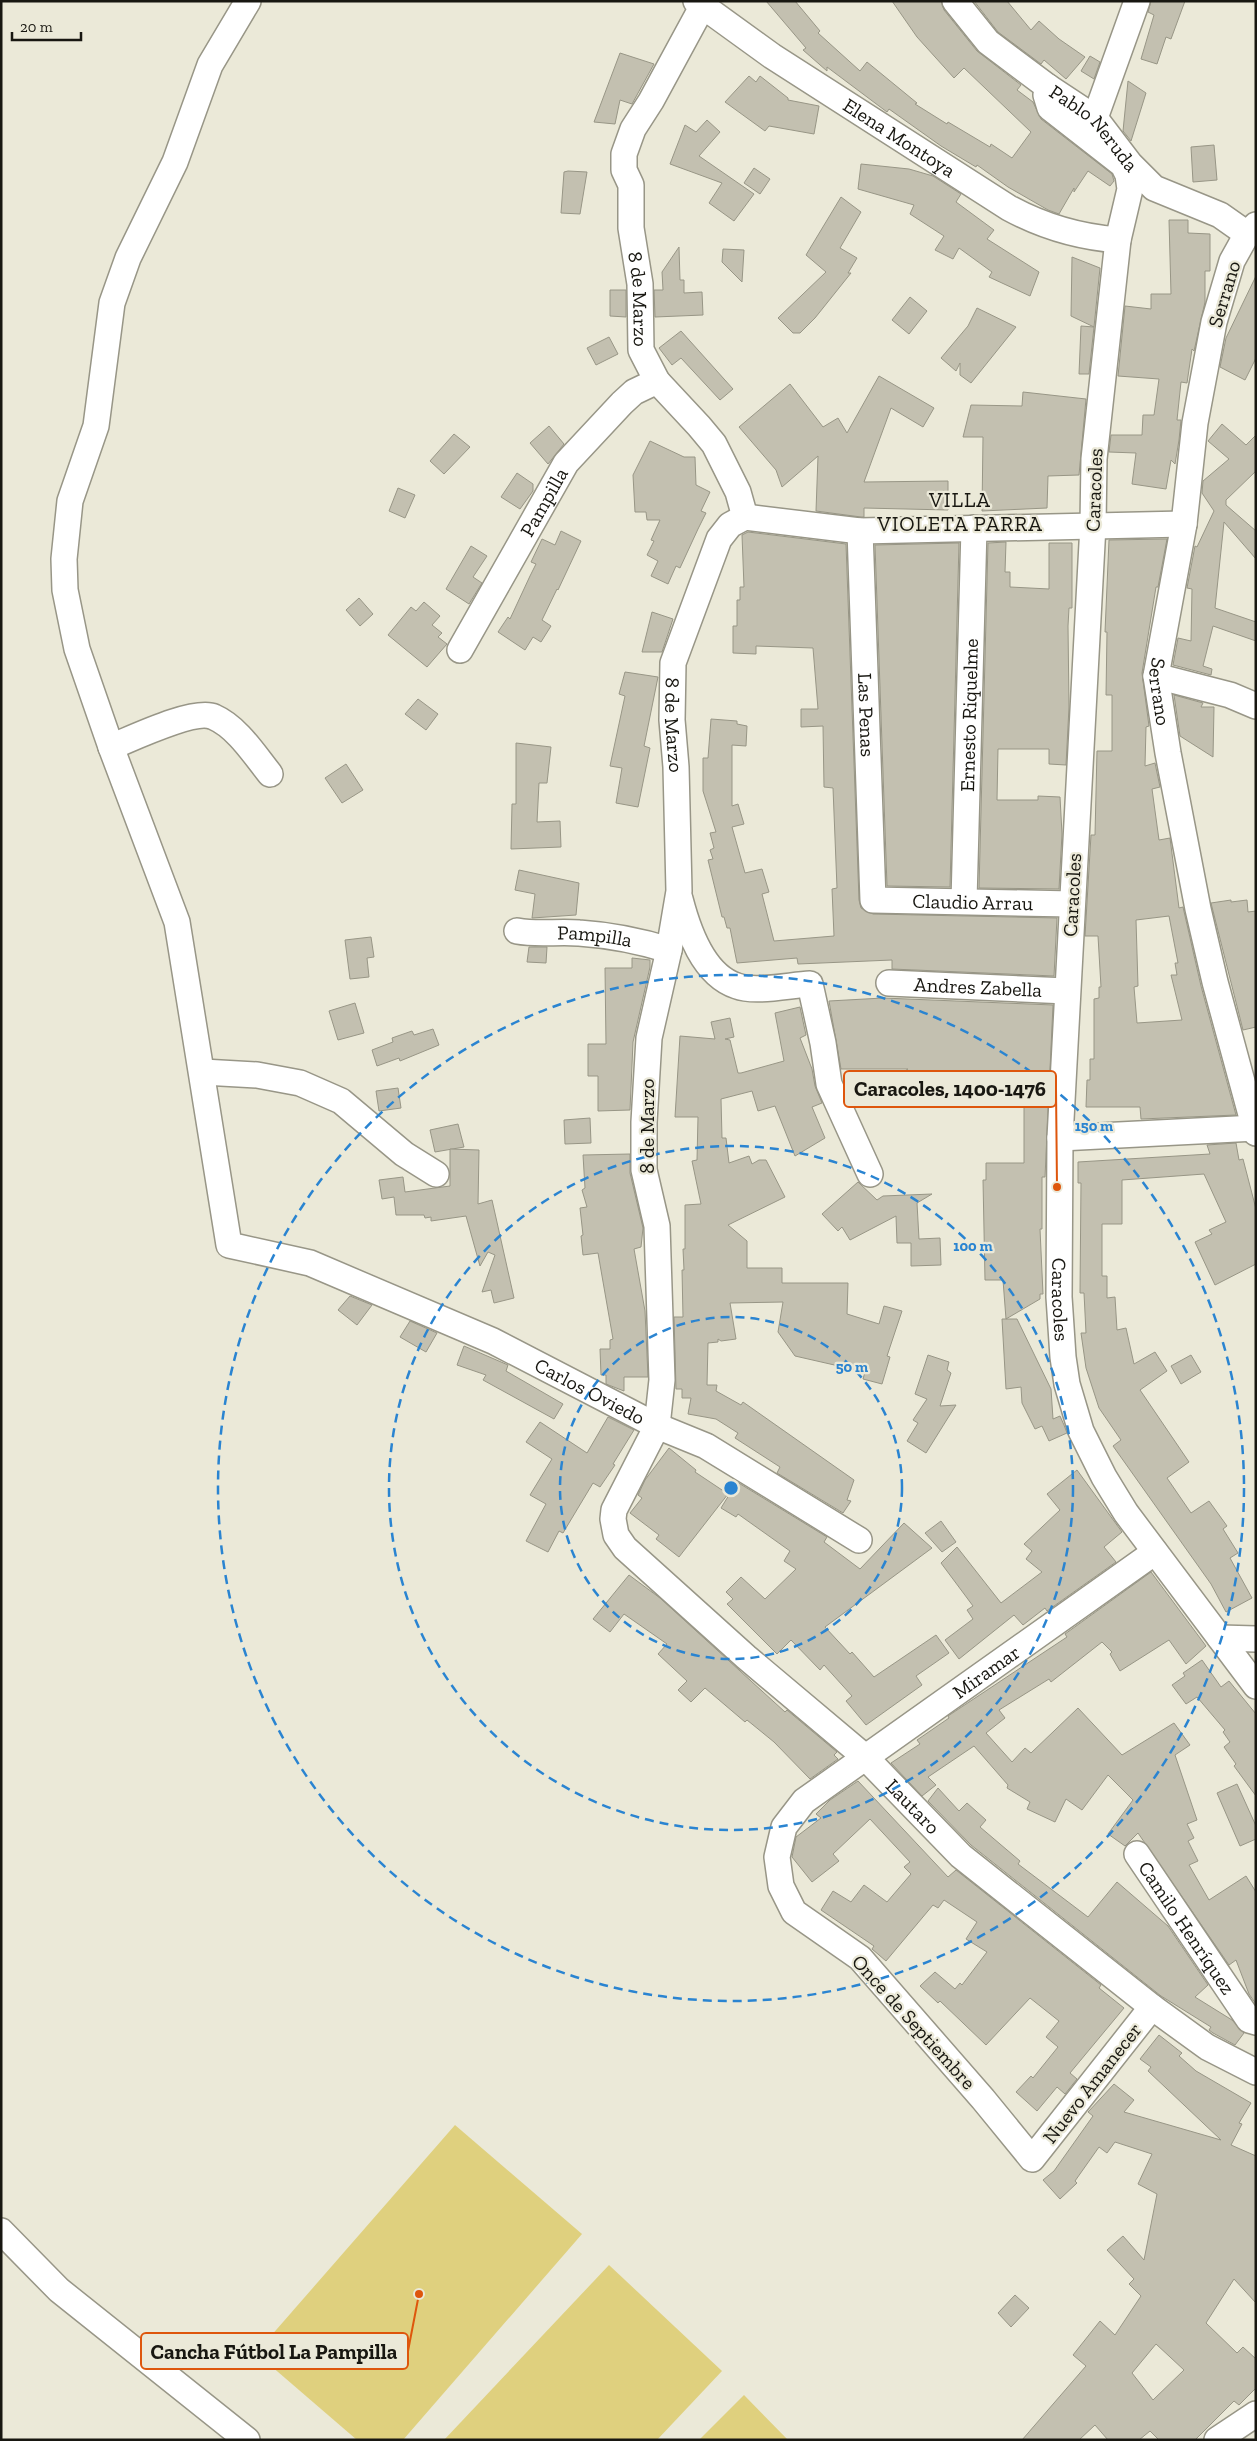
<svg xmlns="http://www.w3.org/2000/svg" width="1257" height="2441" viewBox="0 0 1257 2441" font-family="'Zilla Slab',serif">
<style>
.garden{fill:#dfd07e}
.building{fill:#c3c0b0;stroke:#989686;fill-rule:evenodd}
.lines{fill:none;stroke-linecap:round;stroke-linejoin:round}
.minor-casing{stroke:#989687;stroke-width:28}
.minor{stroke:#fff;stroke-width:25}
.ring{fill:none;stroke:#2a84d1;stroke-width:2.5;stroke-dasharray:9 6}
.labels{text-anchor:middle;stroke-width:4.5;stroke-linejoin:round;paint-order:stroke}
.street-label{font-size:20px;fill:#181711;stroke:#ebe9d8}
.neighbourhood-label{font-size:21px;letter-spacing:1px;fill:#181711;stroke:#ebe9d8}
.centre{fill:#2a84d1;stroke:#ebe9d8;stroke-width:2.5}
.ring-label{font-size:15px;text-anchor:middle;font-weight:bold;fill:#2a84d1;stroke:#ebe9d8;stroke-width:4.5;stroke-linejoin:round;paint-order:stroke}
.leader{fill:none;stroke:#de560c;stroke-width:2}
.callout-dot{fill:#de560c;stroke:#ebe9d8;stroke-width:2}
.callout{fill:#ebe9d8;stroke:#de560c;stroke-width:2}
.callout-label{font-size:21px;text-anchor:middle;font-weight:bold;fill:#181711}
</style>
<rect width="100%" height="100%" fill="#ebe9d8"/>
<g class="garden">
<path d="M455 2125 582 2234 403 2440H357L256 2353Z"/>
<path d="M609 2265 722 2371 657 2440H444Z"/>
<path d="M744 2395 788 2440H699Z"/>
</g>
<g class="building">
<path d="M766 1H795L820 31 818 33 860 71 867 62 917 103 915 104 947 124 948 122 990 147 991 144 1012 158 1031 132 964 68 954 78 917 37 892 1H941L944 10 977 51 1021 85 1017 90 1033 102 1041 119 1112 174 1114 181 1110 186 1088 171 1074 192V188L1059 214 1048 210 1008 187 977 165 976 167 941 146 889 109 887 112 827 67V71L803 50 806 48Z"/>
<path d="M974 1H1007L1031 30 1039 21 1059 39 1085 57 1066 79 1044 60 1041 64 998 32Z"/>
<path d="M1151 1H1185L1171 39 1166 37 1157 64 1141 59 1154 15 1148 12Z"/>
<path d="M620 53 654 64 632 104 620 100 615 124 594 122Z"/>
<path d="M1090 56 1100 62 1094 79 1081 71Z"/>
<path d="M749 76 756 82 760 76 788 98V100L819 106 814 134 769 126 765 131 725 102Z"/>
<path d="M1128 81 1146 93 1131 141 1123 131Z"/>
<path d="M707 120 720 132 699 156 754 194 734 221 709 203 722 183 670 164 685 125 696 132Z"/>
<path d="M1214 145 1217 180 1193 182 1191 147Z"/>
<path d="M861 164 909 169 933 176 961 194 956 202 994 230 987 239 1039 272 1030 296 989 277 992 272 959 248 953 259 935 250 944 236 910 214 914 205 858 189Z"/>
<path d="M754 168 770 179 760 194 744 183Z"/>
<path d="M568 171 587 172 580 214 561 213 564 172Z"/>
<path d="M841 197 861 212 840 248 857 258 848 273H851L815 318 800 333H793L778 318 826 272 806 255Z"/>
<path d="M1169 220H1188V233L1210 234V271H1205V302L1194 351 1192 349 1187 383 1181 382 1177 420H1181L1179 440 1175 464 1171 460 1166 489 1132 484 1136 453 1109 452 1111 435H1142L1143 415H1154L1159 379 1118 376 1125 306 1151 309V294H1171Z"/>
<path d="M679 247 680 280H684V293L702 292 703 315 655 317 654 290H663L662 272Z"/>
<path d="M723 249 744 250 742 282 722 262Z"/>
<path d="M1072 257 1100 268 1094 327 1071 316Z"/>
<path d="M1256 276V358L1245 380 1220 367 1226 338Z"/>
<path d="M610 290H626V317L610 316Z"/>
<path d="M910 297 927 311 909 334 892 320Z"/>
<path d="M977 308 1016 327 971 383 960 375V363L956 371 941 358 968 326Z"/>
<path d="M1081 326 1094 327 1089 374H1079Z"/>
<path d="M681 331 733 389 720 400 681 358 672 365 659 348Z"/>
<path d="M609 337 618 354 596 365 587 348Z"/>
<path d="M879 376 934 408 923 427 891 408 864 482 948 481V510L864 508V517H861L816 511 818 456 782 487 776 470 739 427 790 384 823 427 838 418 847 433Z"/>
<path d="M1023 392 1086 399 1079 475 1048 476 1047 508 982 511 983 437H963L971 405 1022 406Z"/>
<path d="M1222 424 1246 445 1256 435V471L1226 500V505L1256 531V559L1224 522 1215 608 1256 622V641L1213 626 1203 666 1212 669 1211 675 1173 665 1178 638 1191 641 1192 589 1187 588 1195 546 1197 547 1214 511 1202 493 1203 481 1229 459 1208 441Z"/>
<path d="M549 426 564 444 548 464 530 443Z"/>
<path d="M454 434 470 447 444 474 430 461Z"/>
<path d="M650 441 684 457H695L696 485 710 492 701 511 706 513 698 529 680 568 676 566 668 584 651 576 658 561 647 555 654 541 651 540 660 520H647L646 512H635L633 475Z"/>
<path d="M517 473 533 484V491L520 509 501 497Z"/>
<path d="M398 488 415 495 405 518 389 511Z"/>
<path d="M561 531 581 541 558 590 557 589 542 620 551 626 541 642 533 637 525 650 498 632 508 617 510 619 530 576 536 564 531 562 542 539 555 545Z"/>
<path d="M748 532 846 544 859 900 861 908 873 914 1057 918 1054 976 892 969V960L798 964 797 958 737 963 730 928H727L724 917H722L708 860 713 859 710 850 714 848 710 833 716 832 703 791V758H708L711 719 737 721V724L747 726 746 746 732 745V806L738 804 744 824 732 827 745 873 762 869 769 892 762 894 774 941 834 936 832 889 837 888 833 788 824 787 823 726 801 727V709H818L813 648 756 646V654L733 653V626H737V600H740V587H744L742 535Z"/>
<path d="M1167 539 1158 587H1156L1142 673 1149 726 1146 727 1145 766 1155 763 1160 787 1152 789 1159 840 1170 838 1179 908 1183 907 1201 986 1236 1115 1141 1119 1140 1107H1086L1087 1080H1090V1059H1094V999L1099 998V987H1101L1098 936H1085L1091 835H1095L1097 751H1112V695H1106L1107 632H1105L1109 540ZM1169 916 1178 963H1175L1177 975H1171L1182 1020 1137 1023 1134 987 1138 986 1136 920Z"/>
<path d="M1006 542 1005 572H1010V587L1049 589V543H1072V608H1069L1068 626 1069 707 1066 765 1049 764V749H998L997 800H1038V796L1060 797 1062 834 1059 889 979 888 988 543Z"/>
<path d="M959 543 950 887 887 886 875 545Z"/>
<path d="M471 546 487 556 473 577 482 583 469 604 446 589Z"/>
<path d="M359 598 373 614 360 626 346 610Z"/>
<path d="M424 602 440 616 432 625 442 633 438 637 447 644 427 667 388 635 411 607 416 611Z"/>
<path d="M652 612 673 619 662 652H642Z"/>
<path d="M625 672 658 677 644 746 650 748 638 807 616 803 622 768 610 766 625 696 619 694Z"/>
<path d="M1174 695 1203 703 1201 707H1214L1213 757 1180 736Z"/>
<path d="M418 699 438 714 426 730 405 714Z"/>
<path d="M516 743 551 747 547 783H539L537 822 560 821 561 847 511 849 512 804H516Z"/>
<path d="M346 764 363 790 342 803 325 778Z"/>
<path d="M519 870 579 883 576 915 532 918 535 894 515 890Z"/>
<path d="M1231 900V902L1247 900 1248 912 1256 911V1027L1243 1030 1211 903Z"/>
<path d="M371 937 374 957 367 958 369 977 350 979 345 940Z"/>
<path d="M529 947H547L546 963 527 962Z"/>
<path d="M632 958 650 960V967L633 1042 630 1110 598 1111V1076H588V1044H606L605 968H632Z"/>
<path d="M883 998 1053 1005 1045 1177H1042V1229H1040L1043 1294H1040V1299L1006 1319H1017L1051 1389 1053 1419 1060 1416 1064 1425 1067 1433 1049 1441 1042 1426 1035 1429 1022 1403 1021 1387 1006 1389 1002 1319H1006L1003 1280H985L983 1180H986V1163H1024V1082L1000 1081V1074H953L893 1103 879 1086 908 1069H841L829 1001Z"/>
<path d="M355 1003 364 1033 338 1040 329 1011Z"/>
<path d="M800 1007 806 1035 800 1038 812 1069 815 1086 822 1103 812 1107 825 1138 795 1156 775 1106 758 1111 752 1091 721 1099 722 1138H726L729 1163 749 1156 752 1164 759 1160H766L785 1197 728 1225 747 1241V1268H782V1283H848L847 1314 879 1324 884 1306 902 1311 887 1356 890 1357 882 1384 863 1379 865 1372 795 1356 778 1332 783 1302 730 1303 736 1339 721 1341 718 1339V1342L708 1343 707 1385H717L716 1391 741 1405 743 1402 854 1480 847 1500 851 1501 843 1513 777 1473 780 1467 735 1438 738 1433 716 1419 688 1414 691 1398H682V1389H676L674 1317H683L682 1270H684L683 1249H685V1205L701 1204 692 1161 697 1160 698 1117H675L680 1036 715 1039 711 1022 730 1018 734 1037 725 1039 730 1040 738 1073H741L784 1061 775 1013Z"/>
<path d="M433 1029 439 1045 400 1061 399 1058 377 1066 372 1050 393 1042 392 1038 412 1031 414 1035Z"/>
<path d="M398 1088 401 1108 379 1111 376 1091Z"/>
<path d="M590 1118 591 1143 565 1144 564 1120Z"/>
<path d="M458 1124 464 1147 435 1152 430 1130Z"/>
<path d="M1236 1143 1239 1160 1243 1159 1256 1209V1264L1215 1285 1195 1242 1212 1234 1209 1230 1226 1222 1204 1174 1122 1180V1224H1102V1276H1107V1298L1115 1297 1117 1330 1126 1328 1134 1364 1155 1352 1167 1371 1140 1390 1189 1462 1167 1478 1191 1513 1209 1501 1227 1526 1223 1529 1238 1553 1230 1558 1252 1598 1226 1612 1211 1584 1113 1446 1121 1440 1099 1408 1086 1368 1081 1333H1086L1084 1293H1080L1081 1183H1078V1162L1210 1154 1207 1145Z"/>
<path d="M450 1149 479 1150 478 1204 492 1200 514 1298 494 1303 491 1290 482 1292 495 1255 488 1252 480 1266 466 1216 431 1221V1217L425 1218 424 1215H396L394 1197 382 1199 379 1180 403 1177 405 1192 450 1186Z"/>
<path d="M630 1154V1173L643 1228 641 1247 634 1249 645 1311 648 1377H624V1391L606 1384V1375H601L600 1349H610V1340L613 1339 598 1253 583 1255 581 1236 583 1235 580 1208 587 1207 582 1190 585 1188 583 1155Z"/>
<path d="M858 1182 877 1200 883 1196 932 1194 917 1203 919 1239 940 1238 941 1265 911 1266V1243H897L896 1216 850 1240 842 1227 838 1231 822 1214Z"/>
<path d="M350 1296 372 1305 357 1325 338 1310Z"/>
<path d="M410 1321 437 1333 426 1352 400 1337Z"/>
<path d="M464 1346 508 1365 506 1371 563 1404 554 1419 483 1380 486 1375 457 1365Z"/>
<path d="M928 1355 949 1362 947 1370 951 1373 940 1406 956 1405 926 1453 907 1441 918 1423 913 1420 927 1399 915 1394Z"/>
<path d="M1191 1355 1201 1372 1181 1384 1171 1366Z"/>
<path d="M608 1417 634 1430 613 1464 615 1465 600 1487 593 1483 563 1533 559 1531 548 1552 526 1541 546 1504 530 1495 552 1459 526 1442 540 1422 587 1453Z"/>
<path d="M669 1448 696 1470 695 1472 728 1494 679 1557 656 1539 659 1535 630 1513 642 1498 638 1495 645 1480Z"/>
<path d="M1077 1470 1122 1532 1104 1547 1116 1562 1047 1611 1045 1608 1023 1625 1014 1615 959 1659 945 1640 973 1619 967 1610 973 1606 941 1563 957 1547 1001 1603 1042 1572 1026 1559 1032 1551 1024 1544 1060 1510 1047 1494Z"/>
<path d="M737 1482 827 1537 824 1542 860 1569 904 1523 932 1548 825 1627 850 1654 852 1652 874 1677 936 1635 949 1653 916 1676 922 1685 866 1725 846 1701 852 1696 824 1665 820 1670 791 1640 777 1654 727 1604 733 1599 726 1592 741 1577 765 1599 796 1569 784 1561 790 1551 738 1514 736 1517 721 1508Z"/>
<path d="M941 1521 956 1542 942 1552 925 1533Z"/>
<path d="M1151 1572 1206 1646 1186 1664 1169 1640 1120 1671 1110 1654 1112 1652 1102 1642 1051 1682 1049 1679 999 1710 1005 1718 986 1733 1012 1762 1025 1748 1031 1753 1078 1708 1122 1755 1174 1723 1190 1745 1175 1755 1197 1820 1187 1824 1194 1838 1188 1841 1198 1861 1189 1865 1209 1900 1246 1876 1256 1892V2004L1249 1994 1236 1960 1229 1965 1138 1833 1125 1846 1108 1834 1133 1800 1108 1775 1082 1810 1066 1799 1055 1822 1027 1809 1030 1802 1007 1788 1008 1785 974 1746 928 1777 936 1785 922 1796 891 1763 920 1744 917 1740 949 1718 948 1716 1067 1637 1065 1634Z"/>
<path d="M629 1575 660 1598 785 1712 787 1710 837 1752 834 1755 838 1759 810 1779 774 1742 747 1720 745 1722 705 1688 691 1702 678 1690 687 1681 658 1654 667 1644 624 1614 610 1632 593 1619Z"/>
<path d="M1202 1660 1221 1687 1229 1681 1256 1714V1796L1234 1766 1236 1764 1224 1747 1230 1742 1223 1732 1225 1730 1197 1697 1186 1704 1172 1685 1185 1676 1183 1673Z"/>
<path d="M858 1781 948 1877 956 1870 1101 1985 1099 1988 1124 2008 1070 2073 1077 2079 1065 2094 1057 2087 1037 2111 1016 2092 1031 2076 1033 2078 1058 2047 1046 2037 1059 2021 1030 1998 986 2045 940 2001 938 2003 920 1986 935 1972 955 1989 960 1983 962 1985 987 1952 966 1939 977 1922 944 1900 938 1908 933 1905 886 1961 872 1949 874 1946 821 1910 833 1891 851 1902 864 1885 887 1902 911 1874 904 1867 910 1862 870 1819 833 1854 839 1861 812 1882 792 1857 796 1837 821 1818 816 1814 830 1800Z"/>
<path d="M1237 1784 1256 1826V1839L1240 1846 1217 1793Z"/>
<path d="M938 1788 959 1811 967 1803 986 1820 980 1827 1020 1861 1018 1864 1088 1917 1117 1882 1168 1926 1208 1985 1195 1997 1232 2020 1244 2033 1235 2045 1213 2033 1209 2030 1211 2027 1161 1996 971 1845 928 1801Z"/>
<path d="M1159 2035 1182 2053 1179 2056 1196 2071 1251 2103 1239 2123 1242 2124 1231 2145 1256 2156V2303L1234 2279 1206 2323 1237 2353 1243 2347 1256 2359V2388L1239 2405 1234 2401 1195 2440H1159L1150 2431 1139 2440H1108L1095 2425 1079 2440H1022L1086 2366 1073 2355 1100 2321 1115 2335 1141 2296 1129 2284 1134 2279 1107 2250 1123 2236 1144 2260 1157 2194 1138 2184 1152 2154 1115 2142 1107 2153 1099 2147 1075 2181 1077 2183 1060 2199 1043 2180 1054 2171 1093 2116 1088 2112 1114 2084 1134 2100 1124 2112 1221 2140 1148 2071 1151 2067 1140 2059ZM1156 2344 1184 2370 1153 2400 1132 2373Z"/>
<path d="M1015 2295 1029 2308 1011 2327 998 2313Z"/>
</g>
<g class="lines">
<defs>
<g id="minor">
<path id="s1" d="M248 1 210 65 175 162 128 258 112 303 96 426 70 501 64 559 65 590 77 649 111 747 177 922 229 1245 310 1263 493 1341 657 1426 706 1446 859 1540"/>
<path id="s2" d="M696 1 772 56 1009 208C1044 227 1078 237 1118 240"/>
<path id="s3" d="M955 1 988 42 1048 87 1095 118 1130 164 1154 188 1220 215 1247 234"/>
<path id="s4" d="M702 7 651 101 633 129 624 154V170L631 185V228L640 284 641 350 657 381 699 426 714 444 738 492 745 517"/>
<path id="s5" d="M1048 87 1046 95 1050 108 1123 165 1128 175 1130 189 1118 240 1094 459 1093 525 1060 1138 1059 1297 1063 1357 1067 1384 1081 1431 1104 1477 1126 1513 1256 1686"/>
<path d="M1095 118 1137 1"/>
<path id="s6" d="M1256 225 1247 234 1232 261 1214 322 1195 423 1184 524 1156 676 1168 753 1198 909 1215 982 1256 1133"/>
<path id="s7" d="M1184 524 860 531 745 517 730 525 719 539 673 663 672 720 676 767 679 891 669 950 649 1038 644 1122V1170L657 1226 662 1380 657 1426 614 1510 613 1519 616 1535 625 1548 746 1657 865 1757 961 1856 1152 2007 1207 2047 1256 2072"/>
<path id="s8" d="M860 531 873 900 1072 904"/>
<path id="s9" d="M460 650 566 463 622 403 634 392 657 381"/>
<path d="M1156 676 1230 695 1256 706"/>
<path d="M111 747C131 739 195 708 214 717 237 727 254 754 270 774"/>
<path d="M680 899C688 930 703 975 737 986 755 993 790 985 810 984L823 1043 829 1084 870 1174"/>
<path id="s10" d="M964 901 974 528"/>
<path id="s11" d="M517 931C539 935 558 931 579 933 609 935 640 941 669 950"/>
<path id="s12" d="M889 983 1067 991"/>
<path d="M203 1072 257 1075 300 1083 341 1101 404 1154 436 1174"/>
<path d="M1060 1138 1256 1128"/>
<path d="M1220 1638 1256 1639"/>
<path id="s13" d="M1137 1854 1249 2020 1256 2022"/>
<path id="s14" d="M1152 2007 1032 2159 983 2099 860 1958 794 1912 781 1886 777 1857 784 1827 804 1801 1155 1552"/>
<path d="M1 2231 59 2290 247 2440"/>
<path d="M1217 2440 1256 2414"/>
</g>
</defs>
<use href="#minor" class="minor-casing"/>
<use href="#minor" class="minor"/>
</g>
<g class="ring">
<circle cx="731" cy="1488" r="171"/>
<circle cx="731" cy="1488" r="342"/>
<circle cx="731" cy="1488" r="513"/>
</g>
<g class="labels">
<g class="street-label">
<text dy="7" stroke="none"><textPath href="#s3" startOffset="190">Pablo Neruda</textPath></text>
<text dy="7" stroke="none"><textPath href="#s2" startOffset="245">Elena Montoya</textPath></text>
<text transform="translate(1224 294) rotate(-73)" y="7">Serrano</text>
<text dy="7" stroke="none"><textPath href="#s4" startOffset="314">8 de Marzo</textPath></text>
<text transform="translate(1094 490) rotate(-88)" y="7">Caracoles</text>
<text dy="7" stroke="none"><textPath href="#s9" startOffset="170">Pampilla</textPath></text>
<text dy="7" stroke="none"><textPath href="#s6" startOffset="482">Serrano</textPath></text>
<text dy="7" stroke="none"><textPath href="#s8" startOffset="184">Las Penas</textPath></text>
<text dy="7" stroke="none"><textPath href="#s10" startOffset="186">Ernesto Riquelme</textPath></text>
<text dy="7" stroke="none"><textPath href="#s7" startOffset="669">8 de Marzo</textPath></text>
<text transform="translate(1072 895) rotate(-87)" y="7">Caracoles</text>
<text dy="7" stroke="none"><textPath href="#s8" startOffset="469">Claudio Arrau</textPath></text>
<text dy="7" stroke="none"><textPath href="#s11" startOffset="78">Pampilla</textPath></text>
<text dy="7" stroke="none"><textPath href="#s12" startOffset="89">Andres Zabella</textPath></text>
<text transform="translate(647 1126) rotate(-90)" y="7">8 de Marzo</text>
<text dy="7" stroke="none"><textPath href="#s5" startOffset="1254">Caracoles</textPath></text>
<text dy="7" stroke="none"><textPath href="#s1" startOffset="1694">Carlos Oviedo</textPath></text>
<text dy="7" stroke="none"><textPath href="#s14" startOffset="884">Miramar</textPath></text>
<text dy="7" stroke="none"><textPath href="#s7" startOffset="1898">Lautaro</textPath></text>
<text dy="7" stroke="none"><textPath href="#s13" startOffset="89">Camilo Henríquez</textPath></text>
<text transform="translate(914 2022) rotate(48)" y="7">Once de Septiembre</text>
<text transform="translate(1092 2083) rotate(-52)" y="7">Nuevo Amanecer</text>
</g>
<g class="neighbourhood-label">
<text x="960" y="507">VILLA<tspan x="960" dy="24">VIOLETA PARRA</tspan></text>
</g>
</g>
<circle cx="731" cy="1488" r="8" class="centre"/>
<g class="ring-label">
<text x="1094" y="1131">150 m</text>
<text x="973" y="1251">100 m</text>
<text x="852" y="1372">50 m</text>
</g>
<path class="leader" d="M1057 1187L1056 1089M419 2294L408 2351"/>
<g class="callout-dot">
<circle cx="1057" cy="1187" r="5"/>
<circle cx="419" cy="2294" r="5"/>
</g>
<g class="callout">
<rect x="844" y="1071" width="212" height="36" rx="5"/>
<rect x="141" y="2333" width="267" height="36" rx="5"/>
</g>
<g class="callout-label">
<text x="950" y="1096">Caracoles, 1400-1476</text>
<text x="274" y="2359">Cancha Fútbol La Pampilla</text>
</g>
<rect width="1257" height="2441" fill="none" stroke="#181711" stroke-width="5"/>
<path d="M12 32v8h69v-8" fill="none" stroke="#181711" stroke-width="2.5"/>
<text x="20" y="32" font-size="15" fill="#181711" stroke="#ebe9d8" stroke-width="4" paint-order="stroke">20 m</text>
</svg>
